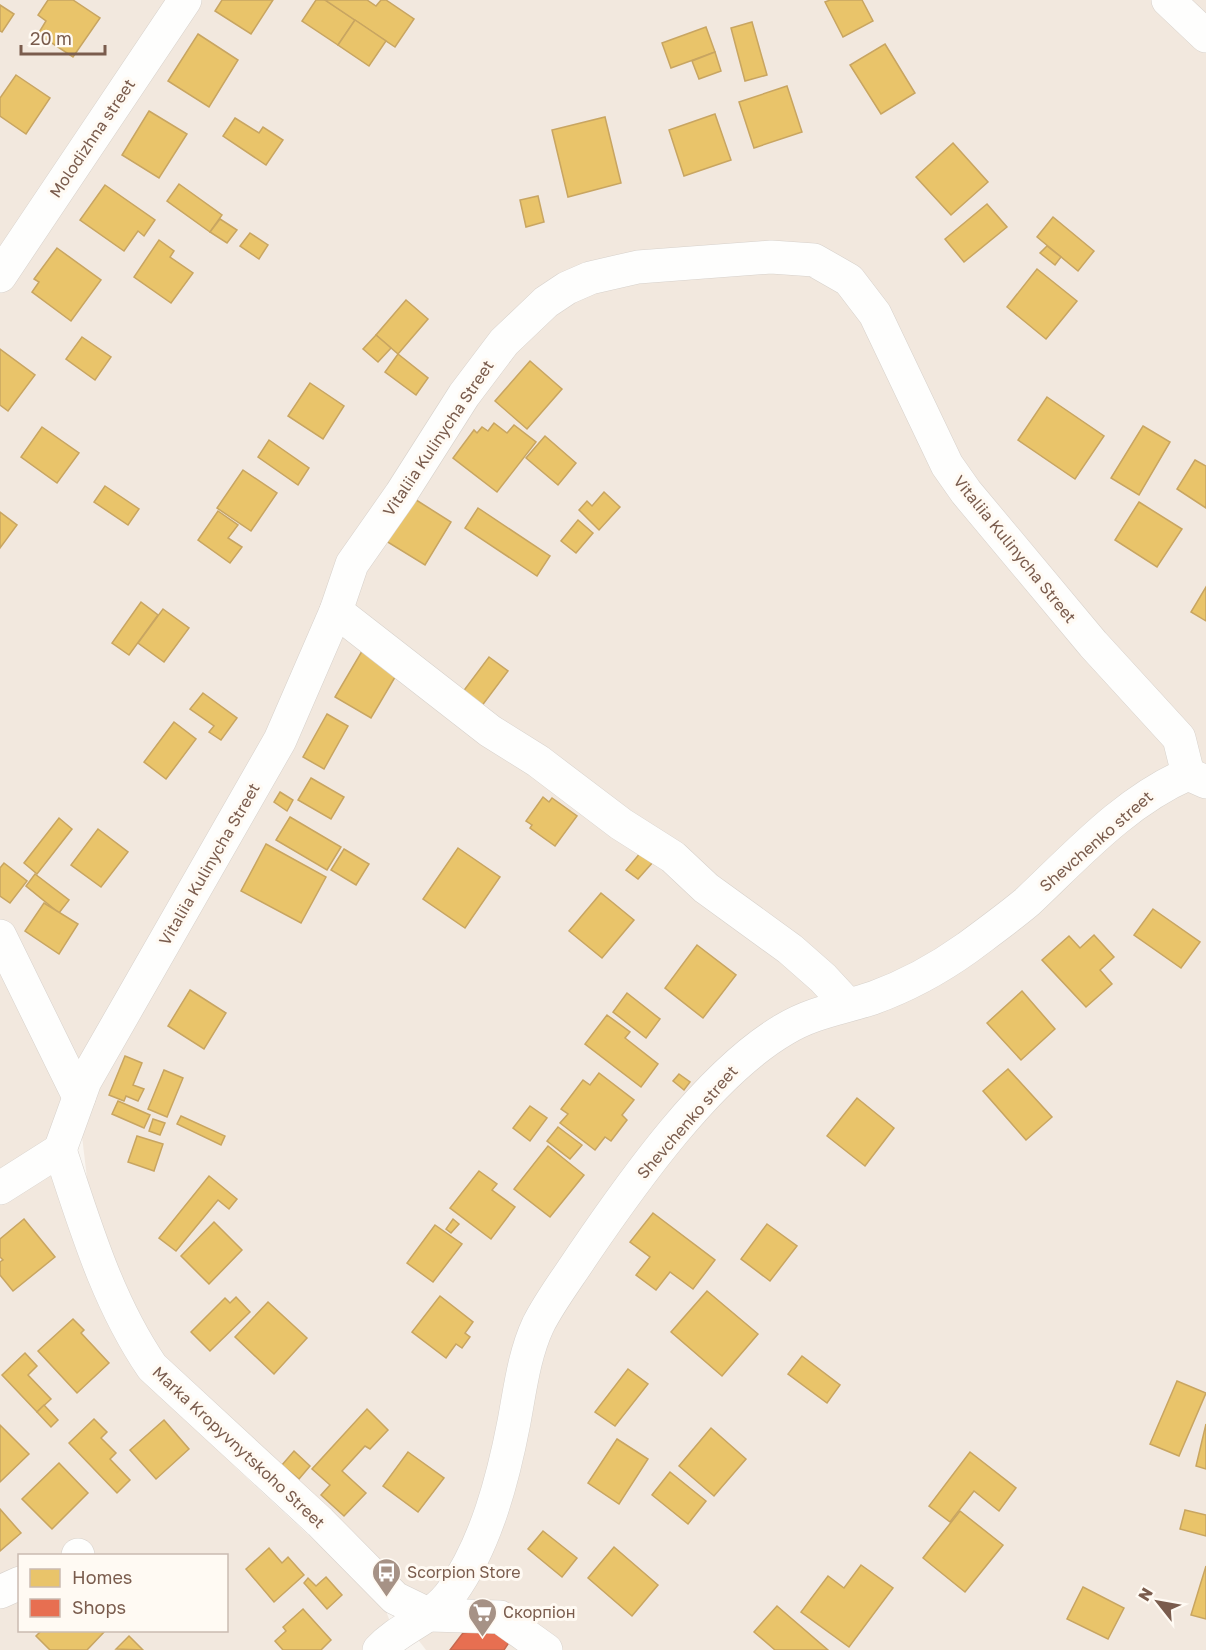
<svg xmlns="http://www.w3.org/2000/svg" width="1206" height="1650" viewBox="0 0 1206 1650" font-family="'Golos Text',sans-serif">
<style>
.residential{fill:#f2e8de;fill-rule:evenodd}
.homes{fill:#e9c46a;stroke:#c8a561;stroke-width:1.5}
.shops{fill:#e76f51;stroke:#c66950;stroke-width:1.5}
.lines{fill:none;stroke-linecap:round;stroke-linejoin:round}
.minor-casing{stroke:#d7d1cb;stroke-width:34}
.minor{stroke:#fefefd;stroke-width:33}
.labels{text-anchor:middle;stroke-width:6;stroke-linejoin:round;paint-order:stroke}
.street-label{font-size:16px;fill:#7a5c4d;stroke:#fffaf3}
.poi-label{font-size:16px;fill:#7a5c4d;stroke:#fffaf3;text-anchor:start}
</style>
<rect width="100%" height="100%" fill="#f9f5f0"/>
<g class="residential">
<path d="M0 0H1206V1650H426L386 1598 132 1327 90 1203 81 1128 0 943Z"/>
<path d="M0 972 54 1071 65 1116 151 1378 236 1468 384 1605 400 1650H0ZM20 1556H226V1630H20Z"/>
</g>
<g class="homes">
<path d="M48 0H73L100 18 73 57 38 34 46 21 38 15Z"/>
<path d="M222 0H273L251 34 215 11Z"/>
<path d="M316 0H325L355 20 338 45 302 21Z"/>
<path d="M325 0H367L376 6 381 0H386L414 19 395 47Z"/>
<path d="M830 0H862L873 21 843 37 825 2Z"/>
<path d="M0 5 14 14 2 32 0 31Z"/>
<path d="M355 20 386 41 369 66 338 45Z"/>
<path d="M752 22 767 75 745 81 731 28Z"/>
<path d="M706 27 715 52 671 68 662 43Z"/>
<path d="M198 34 238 60 209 107 168 81Z"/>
<path d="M885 44 915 93 881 114 850 65Z"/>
<path d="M715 52 721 71 699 79 692 61Z"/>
<path d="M16 75 50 98 26 134 0 116V98Z"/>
<path d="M787 86 802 132 754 148 739 102Z"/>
<path d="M149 111 187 134 159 178 122 155Z"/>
<path d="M715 114 731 160 684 176 669 130Z"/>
<path d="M605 117 621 183 568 197 552 130Z"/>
<path d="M235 118 259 133 263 127 283 140 266 165 223 136Z"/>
<path d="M953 143 988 182 951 215 916 177Z"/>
<path d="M179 184 222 215 210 232 167 201Z"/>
<path d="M105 185 155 220 144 236 138 231 124 251 80 220Z"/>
<path d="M538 196 544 222 526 227 520 200Z"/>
<path d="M987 204 1007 227 964 262 945 239Z"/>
<path d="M1053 217 1094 251 1078 271 1037 237Z"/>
<path d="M220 219 237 230 227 243 210 232Z"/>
<path d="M250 233 268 245 259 259 240 246Z"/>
<path d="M159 240 174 251 170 257 193 273 171 303 134 277Z"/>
<path d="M1047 246 1061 257 1055 265 1040 253Z"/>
<path d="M57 248 101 280 71 321 32 292 39 282 34 279Z"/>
<path d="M1037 269 1077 301 1046 339 1007 307Z"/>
<path d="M406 300 428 319 398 354 376 335Z"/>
<path d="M376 335 391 348 378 362 363 349Z"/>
<path d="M82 337 111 357 95 380 66 359Z"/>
<path d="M0 349 35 375 8 411 0 405Z"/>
<path d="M398 354 428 378 416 395 385 372Z"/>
<path d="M530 361 562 389 527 429 495 401Z"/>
<path d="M310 383 344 406 323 439 288 416Z"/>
<path d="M1047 397 1104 436 1075 479 1018 440Z"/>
<path d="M494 423 507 433 514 425 536 442 497 492 453 458 474 430 477 433 482 427 488 431Z"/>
<path d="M1143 426 1170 442 1139 495 1111 478Z"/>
<path d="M42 427 79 453 57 483 21 457Z"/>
<path d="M545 436 576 463 558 485 526 458Z"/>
<path d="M269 440 309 468 298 485 258 457Z"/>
<path d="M1195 460 1206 466V508L1177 489Z"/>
<path d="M243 470 277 493 251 531 217 508Z"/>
<path d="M105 486 139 509 128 525 94 502Z"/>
<path d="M604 492 620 507 599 530 579 510 587 501 592 506Z"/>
<path d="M413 498 451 522 425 565 386 541Z"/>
<path d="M1139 502 1182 529 1157 567 1115 540Z"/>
<path d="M478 508 550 556 537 576 465 528Z"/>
<path d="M218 511 238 525 228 538 242 547 230 563 198 540Z"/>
<path d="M0 512 17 525 0 548Z"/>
<path d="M578 520 593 533 576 553 561 541Z"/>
<path d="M1206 587V621L1191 612Z"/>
<path d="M141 602 158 615 129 655 112 643Z"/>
<path d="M163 609 189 628 164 662 138 643Z"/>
<path d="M365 646 401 667 371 718 335 697Z"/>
<path d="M489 657 508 671 481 707 462 693Z"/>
<path d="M203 693 237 718 221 740 209 732 214 726 190 709Z"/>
<path d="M327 714 348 726 324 769 303 757Z"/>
<path d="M174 722 196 739 166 779 144 762Z"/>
<path d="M311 778 344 797 331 819 298 800Z"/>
<path d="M280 792 293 800 287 811 274 802Z"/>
<path d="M543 797 549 802 552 798 577 816 555 846 530 828 532 825 526 821Z"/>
<path d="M290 817 341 847 327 870 276 840Z"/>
<path d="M59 818 72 829 37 874 24 863Z"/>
<path d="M98 829 128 852 101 887 71 865Z"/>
<path d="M266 844 326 877 301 923 241 891Z"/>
<path d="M458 848 500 877 465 928 423 899Z"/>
<path d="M344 849 369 864 356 885 331 870Z"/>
<path d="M641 852 653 862 638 879 626 870Z"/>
<path d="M4 863 27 881 10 903 0 896V868Z"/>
<path d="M35 874 69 900 59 913 26 886Z"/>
<path d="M601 893 634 920 602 958 569 931Z"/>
<path d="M44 903 78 924 59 954 25 931Z"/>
<path d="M1153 909 1200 942 1181 968 1134 935Z"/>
<path d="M1094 935 1114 957 1100 970 1112 984 1086 1007 1042 960 1069 936 1080 948Z"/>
<path d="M697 945 736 975 703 1018 665 988Z"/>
<path d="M190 990 226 1013 204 1049 168 1026Z"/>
<path d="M1022 991 1055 1029 1021 1060 987 1023Z"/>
<path d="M627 993 660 1019 646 1038 613 1012Z"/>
<path d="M607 1015 630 1032 625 1038 658 1064 641 1087 585 1044Z"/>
<path d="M125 1056 142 1063 133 1085 144 1089 138 1101 126 1096 124 1101 109 1095Z"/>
<path d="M1008 1069 1052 1117 1026 1140 983 1091Z"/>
<path d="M164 1070 183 1078 167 1117 148 1109Z"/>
<path d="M599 1073 634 1100 622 1115 627 1120 611 1141 605 1137 595 1150 560 1123 568 1114 561 1109 583 1080 590 1085Z"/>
<path d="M679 1074 690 1082 684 1090 673 1081Z"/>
<path d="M857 1098 894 1128 865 1166 827 1136Z"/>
<path d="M118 1101 150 1115 144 1128 112 1114Z"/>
<path d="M530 1106 547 1118 530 1141 513 1128Z"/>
<path d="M181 1116 225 1136 221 1145 177 1124Z"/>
<path d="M153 1119 165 1123 160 1135 149 1131Z"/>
<path d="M558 1127 582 1145 570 1159 547 1141Z"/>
<path d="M137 1136 163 1144 154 1171 128 1162Z"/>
<path d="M548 1146 584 1175 550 1217 514 1189Z"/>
<path d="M479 1171 497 1184 492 1190 515 1207 491 1239 450 1208Z"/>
<path d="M209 1176 237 1199 229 1209 218 1200 176 1251 159 1238Z"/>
<path d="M653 1213 715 1260 693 1289 670 1272 656 1290 636 1275 650 1257 630 1242Z"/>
<path d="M24 1219 55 1257 13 1291 0 1275V1262L3 1260 0 1257V1239Z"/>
<path d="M453 1219 459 1224 451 1233 446 1229Z"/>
<path d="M214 1222 242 1250 209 1284 181 1256Z"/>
<path d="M767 1224 797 1246 770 1281 741 1259Z"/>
<path d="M435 1225 462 1244 433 1282 407 1263Z"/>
<path d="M707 1291 758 1334 722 1376 671 1332Z"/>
<path d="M440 1296 473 1322 465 1333 470 1337 462 1348 456 1344 446 1358 412 1332Z"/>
<path d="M236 1297 250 1312 210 1351 191 1332 225 1298 230 1303Z"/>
<path d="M268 1302 307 1338 274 1374 235 1337Z"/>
<path d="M73 1319 84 1330 81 1333 109 1363 77 1393 38 1351Z"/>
<path d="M25 1353 37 1366 28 1375 51 1399 37 1412 2 1375Z"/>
<path d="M802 1356 840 1385 827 1403 788 1374Z"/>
<path d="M628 1369 648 1384 615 1426 595 1412Z"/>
<path d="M1177 1381 1206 1393 1179 1456 1150 1444Z"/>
<path d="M44 1405 58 1420 51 1427 37 1412Z"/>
<path d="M367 1409 388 1430 370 1449 365 1446 342 1471 366 1493 344 1516 321 1495 330 1485 312 1469Z"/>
<path d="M94 1419 107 1432 101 1438 116 1453 110 1459 130 1480 117 1493 69 1443Z"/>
<path d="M164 1420 189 1449 156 1479 130 1450Z"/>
<path d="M1206 1424V1469L1196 1466Z"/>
<path d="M0 1425 29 1454 0 1482Z"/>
<path d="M711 1428 746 1459 714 1496 679 1466Z"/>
<path d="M617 1439 648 1459 619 1504 588 1483Z"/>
<path d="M294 1451 310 1466 299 1479 282 1465Z"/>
<path d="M408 1452 444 1478 418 1512 383 1486Z"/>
<path d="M970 1452 1016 1488 999 1511 974 1491 950 1522 929 1506Z"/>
<path d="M59 1463 88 1493 52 1529 22 1499Z"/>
<path d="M670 1472 706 1501 688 1524 652 1495Z"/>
<path d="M0 1509 21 1533 0 1551Z"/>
<path d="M1185 1510 1206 1515V1536L1180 1529Z"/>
<path d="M960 1511 1003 1545 965 1592 923 1558Z"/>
<path d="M543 1531 577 1558 562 1577 528 1549Z"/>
<path d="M614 1547 658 1585 632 1616 588 1578Z"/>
<path d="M269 1548 282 1563 288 1557 304 1575 274 1602 246 1569Z"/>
<path d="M861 1565 893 1588 849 1647 801 1612 828 1576 844 1588Z"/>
<path d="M1206 1566V1619L1191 1615Z"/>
<path d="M326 1577 342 1595 327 1609 304 1583 308 1578 316 1586Z"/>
<path d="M1083 1587 1124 1608 1108 1639 1067 1619Z"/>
<path d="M777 1606 828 1650H775L754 1632Z"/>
<path d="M303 1609 331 1640 321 1650H283L275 1641 286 1631 283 1627Z"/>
<path d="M42 1630H106L87 1650H50L36 1636Z"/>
<path d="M129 1636 143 1650 116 1649Z"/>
</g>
<path class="shops" d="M476 1631 494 1632 510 1641 504 1650H450L463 1633Z"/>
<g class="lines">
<defs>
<g id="minor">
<path d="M1168 0 1206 36"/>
<path d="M0 276 185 0"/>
<path d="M336 611 490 731 538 761 621 824 673 857 706 888 790 949 823 978 847 1004"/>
<path d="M0 936 79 1097"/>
<path d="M60 1150 85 1081 280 740 336 611 352 564 401 494 464 395 504 342 546 302 567 288 590 278 638 267 771 257 814 260 849 280 875 314 947 465 966 492 1093 644 1179 738 1188 774"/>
<path d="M60 1150C85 1225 107 1301 152 1367L320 1522 395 1598 430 1615 500 1617 546 1650"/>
<path d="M0 1188 60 1150"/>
<path d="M78 1556V1555"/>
<path d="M0 1592 20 1583"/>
<path d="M379 1650C401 1626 433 1619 452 1592 486 1544 503 1479 514 1422 520 1390 524 1355 538 1325 550 1301 567 1279 582 1256 631 1184 709 1073 785 1029 813 1012 843 1008 873 998 906 986 939 968 967 948 987 933 1008 918 1027 902 1077 855 1124 802 1188 774L1206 782"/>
</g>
</defs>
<use href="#minor" class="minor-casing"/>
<use href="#minor" class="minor"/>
</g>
<defs>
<symbol id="bus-pin" viewBox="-11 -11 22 30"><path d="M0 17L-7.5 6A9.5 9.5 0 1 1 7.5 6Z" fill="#a69286" stroke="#fffaf3"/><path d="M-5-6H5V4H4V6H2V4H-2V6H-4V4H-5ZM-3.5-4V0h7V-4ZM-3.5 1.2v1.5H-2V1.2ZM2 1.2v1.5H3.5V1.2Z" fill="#fff"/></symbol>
<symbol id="supermarket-pin" viewBox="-11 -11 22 30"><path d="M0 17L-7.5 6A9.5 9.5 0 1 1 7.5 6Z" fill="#a69286" stroke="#fffaf3"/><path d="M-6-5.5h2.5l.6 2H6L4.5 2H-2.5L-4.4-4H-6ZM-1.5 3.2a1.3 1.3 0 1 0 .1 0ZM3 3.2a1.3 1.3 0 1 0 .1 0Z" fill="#fff"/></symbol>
</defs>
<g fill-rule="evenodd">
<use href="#bus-pin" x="370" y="1556" width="33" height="45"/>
<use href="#supermarket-pin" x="466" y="1596" width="33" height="45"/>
</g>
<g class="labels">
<g class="street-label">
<text transform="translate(92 138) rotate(-56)" y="6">Molodizhna street</text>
<text transform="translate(438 438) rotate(-56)" y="6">Vitaliia Kulinycha Street</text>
<text transform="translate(1015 549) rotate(51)" y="6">Vitaliia Kulinycha Street</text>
<text transform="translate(1096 841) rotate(-41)" y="6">Shevchenko street</text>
<text transform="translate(209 864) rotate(-60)" y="6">Vitaliia Kulinycha Street</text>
<text transform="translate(687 1122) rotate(-49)" y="6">Shevchenko street</text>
<text transform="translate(239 1447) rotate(43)" y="6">Marka Kropyvnytskoho Street</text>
</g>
<g class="poi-label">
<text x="407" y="1578">Scorpion Store</text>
<text x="503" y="1618">Скорпіон</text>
</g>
</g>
<rect x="18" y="1554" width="210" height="78" fill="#fffaf3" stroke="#cabbb1" stroke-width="1.5"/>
<rect x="30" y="1569" width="30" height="18" fill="#e9c46a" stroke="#cabbb1" stroke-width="1.5"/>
<text x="72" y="1584" font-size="18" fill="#7a5c4d">Homes</text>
<rect x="30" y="1599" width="30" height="18" fill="#e76f51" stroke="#cabbb1" stroke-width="1.5"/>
<text x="72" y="1614" font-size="18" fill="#7a5c4d">Shops</text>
<g transform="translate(1158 1602) rotate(301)" stroke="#fffaf3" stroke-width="4.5" paint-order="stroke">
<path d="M0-4.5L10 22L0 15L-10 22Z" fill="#7a5c4d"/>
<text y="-9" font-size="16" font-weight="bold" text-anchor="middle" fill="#7a5c4d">N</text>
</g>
<path d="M21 45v9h84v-9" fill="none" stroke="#7a5c4d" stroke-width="3"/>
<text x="30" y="45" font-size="18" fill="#7a5c4d" stroke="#fffaf3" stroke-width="4.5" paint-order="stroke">20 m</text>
</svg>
